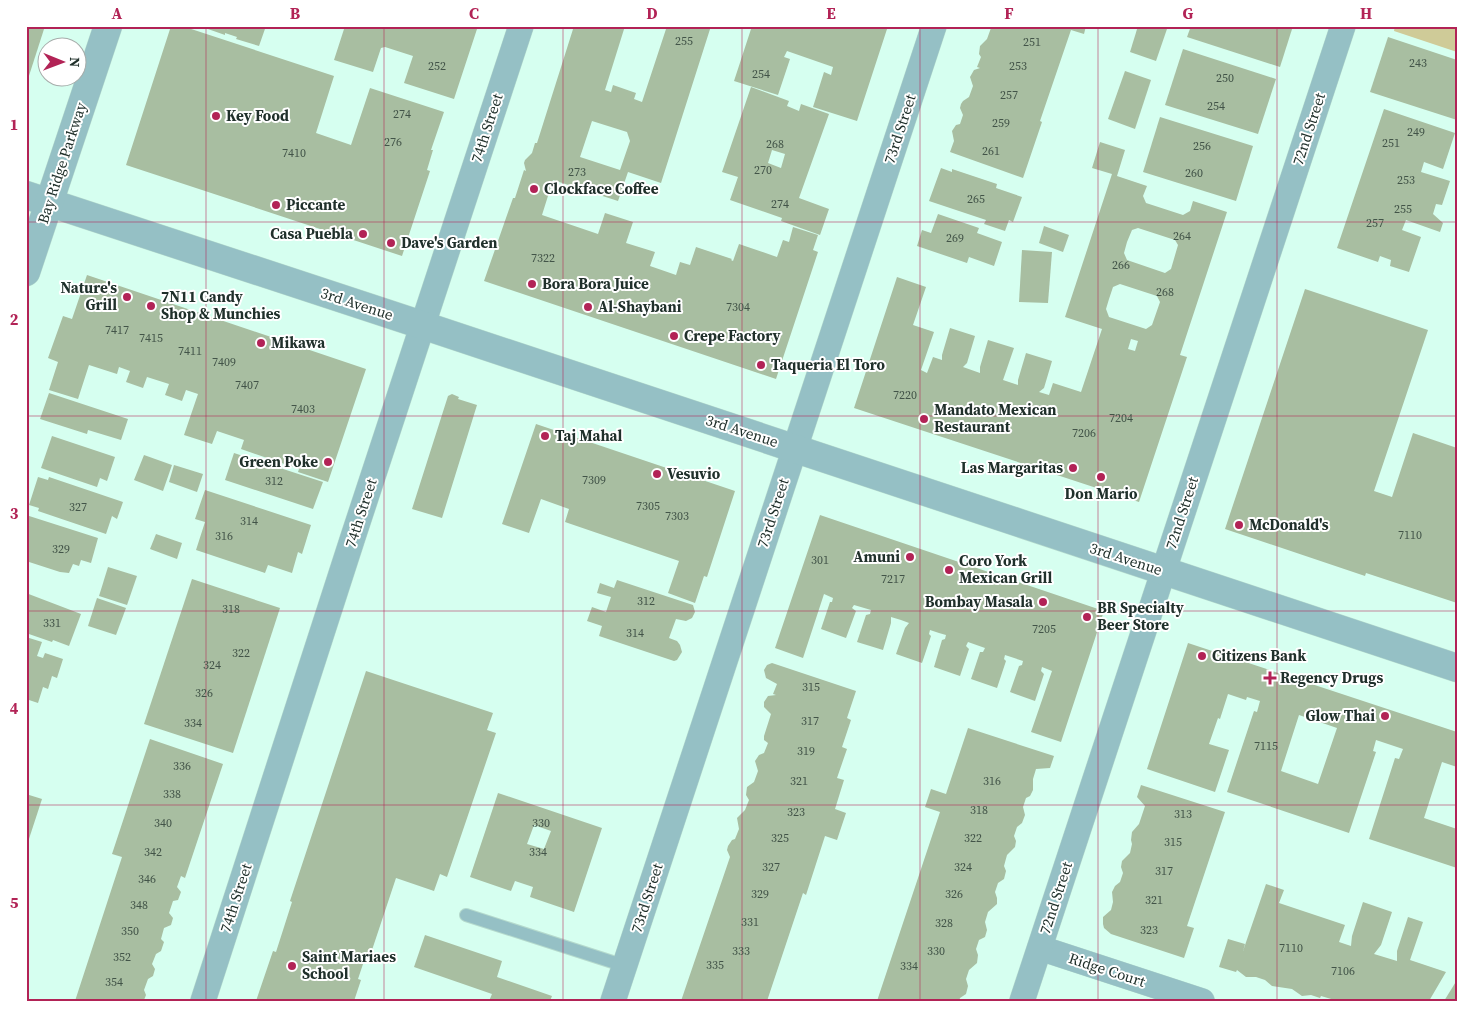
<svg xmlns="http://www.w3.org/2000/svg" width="1483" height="1027" viewBox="0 0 1483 1027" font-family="'Source Serif 4',serif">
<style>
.green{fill:#cfcb98}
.building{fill:#a8bea1;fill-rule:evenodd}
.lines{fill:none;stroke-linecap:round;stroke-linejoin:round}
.service-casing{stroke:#b5dacd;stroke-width:14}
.minor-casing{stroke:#b5dacd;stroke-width:26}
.tertiary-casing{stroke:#b5dacd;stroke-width:29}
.service{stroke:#95c0c5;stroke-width:12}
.minor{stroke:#95c0c5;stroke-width:25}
.tertiary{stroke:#95c0c5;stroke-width:28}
.grid{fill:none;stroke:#b22356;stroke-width:1;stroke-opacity:0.55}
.poi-dot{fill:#b22356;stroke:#fff;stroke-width:2}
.labels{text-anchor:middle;stroke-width:4;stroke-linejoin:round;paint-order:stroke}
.number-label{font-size:12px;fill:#425448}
.poi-label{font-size:15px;font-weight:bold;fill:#20302b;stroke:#fff;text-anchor:start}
.street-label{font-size:15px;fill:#20302b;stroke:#fff}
.neatline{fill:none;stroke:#b22356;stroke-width:2}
.grid-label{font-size:16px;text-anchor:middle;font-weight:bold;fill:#b22356}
</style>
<rect width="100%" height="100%" fill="#d6fff0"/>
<path class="green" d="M1395 26H1457V52L1394 31Z"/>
<g class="building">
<path d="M26 26H45L27 82H26Z"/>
<path d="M171 26H182L334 76 316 133 351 145 370 88 444 112 431 150H433L427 170 430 171 402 256 126 165Z"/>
<path d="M206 26H266L259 46 236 39 237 37 225 33V35L205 28Z"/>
<path d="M345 26H478L454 99 404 83 413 56 385 47 381 48 373 72 334 60Z"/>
<path d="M574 26H625L605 90 611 92 613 85 636 93 634 99 642 102 667 26H711L661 183 628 172 618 201 553 180 542 215 598 234 605 213 633 222 626 243 655 252 650 266 676 275 680 262 690 265 696 247 732 259 731 260 733 261 739 244 777 257 783 240 789 242 793 227 818 235 813 250 818 252 776 379 484 281 513 198H515L524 170 526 171 524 163 525 160 532 153 535 143H537ZM592 121 627 132 630 141 620 170 580 157Z"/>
<path d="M752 26H888L857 121 813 107 824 72 831 75 833 67 787 51 784 57 790 59 778 95 734 81Z"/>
<path d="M990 26H1086L1084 34 1071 30 1040 121 1042 122 1023 178 950 152 954 141 952 131 956 125 960 124 963 115 960 108 961 104 963 101 969 97 973 86 970 77 974 70 980 68 977 67 981 57 979 54 980 46 987 39 991 28Z"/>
<path d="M1138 26H1168L1156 61 1130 52Z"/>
<path d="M1191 26H1293L1280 67 1187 37Z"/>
<path d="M1388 37 1457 60V120L1370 92Z"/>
<path d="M1183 49 1276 79 1258 134 1165 105Z"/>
<path d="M1125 71 1151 80 1135 129 1108 119Z"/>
<path d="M751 87 789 101 787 106 799 111 801 104 829 114 799 198 829 209 820 235 781 221 782 218 730 200 738 177 722 172ZM772 150 785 154 781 168 768 163Z"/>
<path d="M1384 109 1455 133 1443 169 1424 162 1421 172 1450 181 1442 205 1436 204 1433 214 1443 223 1440 232 1406 220 1402 230 1421 237 1409 272 1390 266 1391 260 1380 256 1378 262 1337 248Z"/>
<path d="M1160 117 1253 146 1236 201 1143 172Z"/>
<path d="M1100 142 1125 150 1117 176 1147 186 1143 196 1146 203 1183 215 1190 211 1193 201 1227 212 1180 355 1187 357 1139 502 854 408 897 277 926 287 913 325 934 332 921 370 927 373 933 357 942 360V355L950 328 975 336 967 363 963 367 980 373V367L988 340 1014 348 1003 380 1018 385V380L1026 353 1052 361 1044 388 1039 392 1049 395 1053 383 1081 392 1102 329 1065 317 1112 174 1092 168ZM1138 228 1175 240 1178 245 1171 269 1165 273 1127 260 1124 253 1127 242 1132 230ZM1120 284 1157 296 1160 302 1152 325 1146 329 1109 317 1106 309 1109 299 1113 287ZM1131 339 1138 341 1135 351 1128 349Z"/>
<path d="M941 168 952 172V169L997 184 996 188 1022 197 1013 222 1009 220 1005 231 984 224 986 220 929 201Z"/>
<path d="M938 214 979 228 977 233 1002 242 994 266 969 257 967 263 917 246 922 230 931 233Z"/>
<path d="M1044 226 1069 235 1063 252 1039 243Z"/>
<path d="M1022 250 1052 252 1048 303 1019 302Z"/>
<path d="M87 275 366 369 328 482 298 472 299 469 241 449 244 440 217 431 212 444 184 435 198 394 186 390 182 401 165 395 169 384 147 377 143 388 126 382 130 371 119 367 117 374 89 365 78 399 49 390 58 362 48 358 63 316 72 319Z"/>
<path d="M1305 289 1428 330 1374 491 1392 497 1413 433 1457 448V603L1366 573 1365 576 1225 529Z"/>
<path d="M49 393 128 419 121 440 88 430 87 434 40 419Z"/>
<path d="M452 394 459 397 458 399 477 405 442 518 412 509 448 396Z"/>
<path d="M536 424 735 491 707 577 704 576 695 603 668 593 679 561 565 522 569 509 541 499 529 533 502 524Z"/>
<path d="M52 436 115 457 107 481 100 478 97 487 41 468Z"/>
<path d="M234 453 323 482 313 509 225 480Z"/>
<path d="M144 455 172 465 163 491 134 480Z"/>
<path d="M174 465 203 474 197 492 169 482Z"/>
<path d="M38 477 48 480 49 477 123 502 117 519 112 516 106 534 38 511 39 508 29 505Z"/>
<path d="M205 490 311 525 302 554 298 552 292 573 268 565 265 573 196 550 205 522 195 519Z"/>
<path d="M26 515 98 538 91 563 81 560 79 566 73 564 69 573 60 572 26 561Z"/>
<path d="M820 515 1104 611 1061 742 1031 732 1052 671 1042 667 1041 671 1044 674 1035 701 1010 692 1019 666 1022 665 1023 661 1005 655 1004 659 1006 661 997 688 971 679 980 652H983L985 648 968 642 966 646 969 649 960 676 934 667 942 640 945 639 946 635 939 633 930 630 929 634 931 636 922 663 896 654 905 628 909 623 901 620 891 617V623L883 650 857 642 866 615 870 614 871 610 854 605 852 608 856 611 846 638 821 629 830 602H832L833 598 824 594 803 658 775 648Z"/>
<path d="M156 534 182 543 177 559 150 549Z"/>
<path d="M108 567 137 576 127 605 99 596Z"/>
<path d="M192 579 280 608 233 753 144 724Z"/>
<path d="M617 580 693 605 695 612 692 618 686 621 676 619 669 638 677 641 680 645 682 652 677 660 674 661 599 636 602 626 587 621 592 607 606 612 611 597 597 593 600 583 614 588Z"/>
<path d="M26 593 81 614 69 646 53 640 52 642 26 633Z"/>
<path d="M97 598 126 608 116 635 88 626Z"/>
<path d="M26 637 42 642 37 656 43 658 45 653 63 659 57 678 52 676 48 689 43 687 38 703 26 699Z"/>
<path d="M1188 643 1457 732V767L1442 762 1424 818 1457 829V868L1369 839 1395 758 1399 759 1403 749 1376 740 1373 751 1376 752 1349 833 1227 792 1254 711 1257 712 1260 701 1247 697 1246 700 1228 694 1220 719 1218 718 1209 744 1229 750 1215 792 1147 769ZM1299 715 1337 728 1318 784 1281 771Z"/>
<path d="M772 663 856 691 847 718 851 720 842 747 847 749 837 778 844 780 835 809 846 813 837 840 825 836 806 895 803 893 767 1001H681L730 857 727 850 728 846 732 840 735 839 739 829 737 818 745 810 749 800 746 795 747 787 754 782 758 771 755 761 759 755 764 753 768 743 764 740V736L771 714 764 707V702L768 696 776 695 773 694 777 684 766 678 764 670 767 665Z"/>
<path d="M366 671 493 713 487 730 496 733 447 877 440 874 434 891 396 878 369 959 365 958 358 979 361 980 354 1001H256L273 951 276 952 292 902 290 901Z"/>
<path d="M968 728 1054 756 1050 768 1036 769 1033 779V790L1030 796 1026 798 1023 807 1025 815 1022 823 1017 827 1014 836 1016 841 1015 847 1007 855 1004 866 1006 871 1004 879 998 883 995 892 997 898V904L988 912 985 922 987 930 985 937 979 940 976 949 978 955 977 963 969 970 966 979 968 986 966 994 960 998 959 1001H877L940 812 925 807 931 789 946 794Z"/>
<path d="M150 739 223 764 185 878 181 876 177 887 181 892 178 900 173 901 169 913 173 918 171 925 164 928 161 939 164 942 161 951 156 954 152 964 155 969 153 976 148 979 144 990 146 995 144 1000 75 1001 122 857 112 854Z"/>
<path d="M1141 785 1225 812 1187 926 1194 928 1184 958 1111 934 1104 928 1103 924V917L1111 910 1113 902 1112 892 1115 886 1120 882 1123 873 1121 867 1122 861 1130 853 1132 844 1131 840 1132 832 1139 824 1145 806 1137 797Z"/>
<path d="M498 793 602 828 574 912 530 897 533 887 515 881 511 891 470 877ZM534 825 551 831 544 849 527 844Z"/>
<path d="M26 794 42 799 27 845H26Z"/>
<path d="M1266 884 1284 890 1279 903 1345 925 1339 942 1351 946 1352 936 1363 902 1392 912 1381 945 1374 954 1397 961V951L1408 917 1423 922 1410 960 1446 972 1429 1001H1338L1321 996 1320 998 1311 995 1302 996 1292 989 1272 986 1265 980 1256 977H1246L1237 970 1236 972 1219 967 1228 939 1245 944 1243 951Z"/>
<path d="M425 935 502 961 497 977 552 996 550 1001H489L492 994 414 967Z"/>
<path d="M1457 980V1001H1444Z"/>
</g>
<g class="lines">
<defs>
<path id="service" d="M466 915 625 966"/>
<g id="minor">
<path d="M1040 948 1202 1001"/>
<path d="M203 1001 352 540 521 26"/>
<path d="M613 1001 934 26"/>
<path d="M1022 1001 1343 26"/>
</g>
<g id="tertiary">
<path d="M26 195 422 325 1457 668"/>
<path d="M26 272 108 26"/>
</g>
</defs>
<use href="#service" class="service-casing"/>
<use href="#minor" class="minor-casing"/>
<use href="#tertiary" class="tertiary-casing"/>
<use href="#service" class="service"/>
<use href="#minor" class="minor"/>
<use href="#tertiary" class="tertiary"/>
</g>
<path class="grid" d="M206 26V1001M384 26V1001M563 26V1001M742 26V1001M920 26V1001M1098 26V1001M1277 26V1001M26 222H1457M26 416H1457M26 611H1457M26 805H1457"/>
<g class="poi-dot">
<circle cx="216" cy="116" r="5"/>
<circle cx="534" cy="189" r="5"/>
<circle cx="276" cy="205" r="5"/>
<circle cx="363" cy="234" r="5"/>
<circle cx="391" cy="243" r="5"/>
<circle cx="532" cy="284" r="5"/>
<circle cx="127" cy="297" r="5"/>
<circle cx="151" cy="306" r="5"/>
<circle cx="588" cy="307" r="5"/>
<circle cx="674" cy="336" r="5"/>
<circle cx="261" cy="343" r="5"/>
<circle cx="761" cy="365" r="5"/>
<circle cx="924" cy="419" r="5"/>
<circle cx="545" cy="436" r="5"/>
<circle cx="328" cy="462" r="5"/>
<circle cx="1073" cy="468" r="5"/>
<circle cx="657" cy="474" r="5"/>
<circle cx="1101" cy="477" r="5"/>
<circle cx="1239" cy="525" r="5"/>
<circle cx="910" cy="557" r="5"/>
<circle cx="949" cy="570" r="5"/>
<circle cx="1043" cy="602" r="5"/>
<circle cx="1087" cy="617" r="5"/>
<circle cx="1202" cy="656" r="5"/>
<path d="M1267.5 670.5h5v5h5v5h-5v5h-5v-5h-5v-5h5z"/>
<circle cx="1385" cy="716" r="5"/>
<circle cx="292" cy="966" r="5"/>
</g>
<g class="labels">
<g class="number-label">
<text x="684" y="45">255</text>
<text x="1032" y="46">251</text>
<text x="1418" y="67">243</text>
<text x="437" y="70">252</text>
<text x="1018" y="70">253</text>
<text x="761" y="78">254</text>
<text x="1225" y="82">250</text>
<text x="1009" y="99">257</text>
<text x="1216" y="110">254</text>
<text x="402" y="118">274</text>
<text x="1001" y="127">259</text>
<text x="1416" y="136">249</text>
<text x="393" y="146">276</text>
<text x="1391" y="147">251</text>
<text x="775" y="148">268</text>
<text x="1202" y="150">256</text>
<text x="991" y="155">261</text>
<text x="294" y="157">7410</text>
<text x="763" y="174">270</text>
<text x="577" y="176">273</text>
<text x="1194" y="177">260</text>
<text x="1406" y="184">253</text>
<text x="976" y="203">265</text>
<text x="780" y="208">274</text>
<text x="1403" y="213">255</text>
<text x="1375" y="227">257</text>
<text x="1182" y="240">264</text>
<text x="955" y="242">269</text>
<text x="543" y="262">7322</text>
<text x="1121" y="269">266</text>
<text x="1165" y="296">268</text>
<text x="738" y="311">7304</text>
<text x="117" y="334">7417</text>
<text x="151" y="342">7415</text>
<text x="190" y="355">7411</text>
<text x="224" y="366">7409</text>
<text x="247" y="389">7407</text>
<text x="905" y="399">7220</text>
<text x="303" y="413">7403</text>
<text x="1121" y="422">7204</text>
<text x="1084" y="437">7206</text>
<text x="594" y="484">7309</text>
<text x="274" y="485">312</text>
<text x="648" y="510">7305</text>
<text x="78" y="511">327</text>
<text x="677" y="520">7303</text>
<text x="249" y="525">314</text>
<text x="1410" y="539">7110</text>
<text x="224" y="540">316</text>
<text x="61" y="553">329</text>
<text x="820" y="564">301</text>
<text x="893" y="583">7217</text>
<text x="646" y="605">312</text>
<text x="231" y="613">318</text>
<text x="52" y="627">331</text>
<text x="1044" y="633">7205</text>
<text x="635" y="637">314</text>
<text x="241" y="657">322</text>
<text x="212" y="669">324</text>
<text x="811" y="691">315</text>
<text x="204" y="697">326</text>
<text x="810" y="725">317</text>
<text x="193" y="727">334</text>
<text x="1266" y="750">7115</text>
<text x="806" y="755">319</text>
<text x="182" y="770">336</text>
<text x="799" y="785">321</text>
<text x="992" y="785">316</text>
<text x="172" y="798">338</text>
<text x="979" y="814">318</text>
<text x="796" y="816">323</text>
<text x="1183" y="818">313</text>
<text x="163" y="827">340</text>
<text x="541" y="827">330</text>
<text x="780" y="842">325</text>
<text x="973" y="842">322</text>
<text x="1173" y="846">315</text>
<text x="153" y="856">342</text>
<text x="538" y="856">334</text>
<text x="771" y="871">327</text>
<text x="963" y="871">324</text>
<text x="1164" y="875">317</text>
<text x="147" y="883">346</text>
<text x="760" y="898">329</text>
<text x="954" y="898">326</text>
<text x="1154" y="904">321</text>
<text x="139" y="909">348</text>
<text x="750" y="926">331</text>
<text x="944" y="927">328</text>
<text x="1149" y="934">323</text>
<text x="130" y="935">350</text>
<text x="1291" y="952">7110</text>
<text x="741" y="955">333</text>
<text x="936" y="955">330</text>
<text x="122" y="961">352</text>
<text x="715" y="969">335</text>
<text x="909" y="970">334</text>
<text x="1343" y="975">7106</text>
<text x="114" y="986">354</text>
</g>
<g class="poi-label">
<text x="226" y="121">Key Food</text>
<text x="544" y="194">Clockface Coffee</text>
<text x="286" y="210">Piccante</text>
<text x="353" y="239" text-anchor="end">Casa Puebla</text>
<text x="401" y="248">Dave's Garden</text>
<text x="542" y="289">Bora Bora Juice</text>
<text x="117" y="293" text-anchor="end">Nature's<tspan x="117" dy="17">Grill</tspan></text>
<text x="161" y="302">7N11 Candy<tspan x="161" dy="17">Shop &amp; Munchies</tspan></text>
<text x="598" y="312">Al-Shaybani</text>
<text x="684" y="341">Crepe Factory</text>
<text x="271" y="348">Mikawa</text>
<text x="771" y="370">Taqueria El Toro</text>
<text x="934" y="415">Mandato Mexican<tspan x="934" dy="17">Restaurant</tspan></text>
<text x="555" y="441">Taj Mahal</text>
<text x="318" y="467" text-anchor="end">Green Poke</text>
<text x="1063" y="473" text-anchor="end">Las Margaritas</text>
<text x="667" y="479">Vesuvio</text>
<text x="1101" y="499" text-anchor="middle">Don Mario</text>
<text x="1249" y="530">McDonald's</text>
<text x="900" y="562" text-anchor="end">Amuni</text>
<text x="959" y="566">Coro York<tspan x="959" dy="17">Mexican Grill</tspan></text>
<text x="1033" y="607" text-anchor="end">Bombay Masala</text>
<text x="1097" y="613">BR Specialty<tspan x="1097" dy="17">Beer Store</tspan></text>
<text x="1212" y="661">Citizens Bank</text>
<text x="1280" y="683">Regency Drugs</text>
<text x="1375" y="721" text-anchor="end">Glow Thai</text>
<text x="302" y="962">Saint Mariaes<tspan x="302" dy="17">School</tspan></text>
</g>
<g class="street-label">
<text transform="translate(487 128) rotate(-72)" y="5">74th Street</text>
<text transform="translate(900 129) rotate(-72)" y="5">73rd Street</text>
<text transform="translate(1309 129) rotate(-72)" y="5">72nd Street</text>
<text transform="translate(62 163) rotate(-72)" y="5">Bay Ridge Parkway</text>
<text transform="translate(357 304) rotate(18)" y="5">3rd Avenue</text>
<text transform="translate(742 431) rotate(18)" y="5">3rd Avenue</text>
<text transform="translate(361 513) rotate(-72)" y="5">74th Street</text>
<text transform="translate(773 513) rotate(-72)" y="5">73rd Street</text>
<text transform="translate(1182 513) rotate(-72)" y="5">72nd Street</text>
<text transform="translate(1126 559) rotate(18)" y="5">3rd Avenue</text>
<text transform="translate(236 898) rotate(-72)" y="5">74th Street</text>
<text transform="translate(647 898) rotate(-72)" y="5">73rd Street</text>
<text transform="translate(1056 898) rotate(-72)" y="5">72nd Street</text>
<text transform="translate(1107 970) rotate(18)" y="5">Ridge Court</text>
</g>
</g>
<rect width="1483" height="1027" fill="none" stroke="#ffffff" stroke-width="55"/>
<g transform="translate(62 62) rotate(91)"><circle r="24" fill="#ffffff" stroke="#a6acaa"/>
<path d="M0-4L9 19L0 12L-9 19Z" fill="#b22356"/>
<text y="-8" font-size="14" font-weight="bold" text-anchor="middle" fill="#20302b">N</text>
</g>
<rect x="28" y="28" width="1428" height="972" class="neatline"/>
<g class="grid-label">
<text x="117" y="19">A</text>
<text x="295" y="19">B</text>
<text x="474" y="19">C</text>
<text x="652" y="19">D</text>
<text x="831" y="19">E</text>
<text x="1009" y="19">F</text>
<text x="1188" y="19">G</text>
<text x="1366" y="19">H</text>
<text x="14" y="130">1</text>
<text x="14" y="325">2</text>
<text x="14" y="519">3</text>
<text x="14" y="714">4</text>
<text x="14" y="908">5</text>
</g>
</svg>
